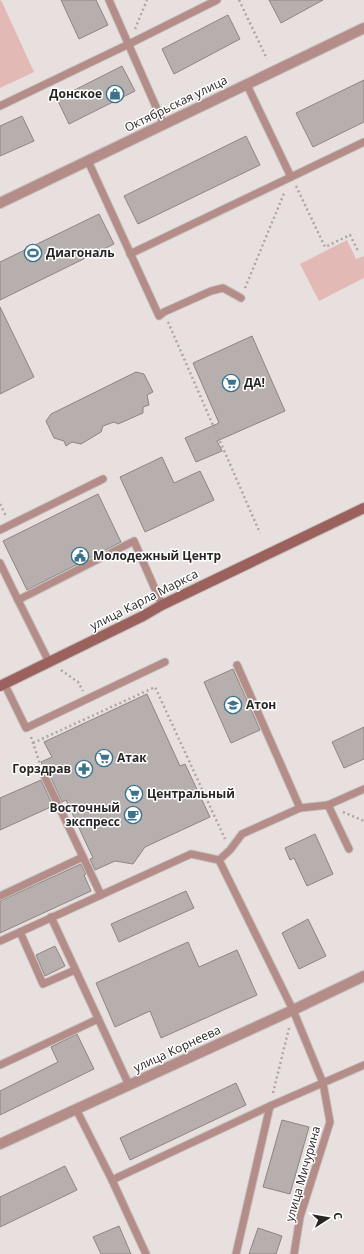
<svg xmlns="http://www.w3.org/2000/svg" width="364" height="1254" viewBox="0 0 364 1254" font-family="'Open Sans',sans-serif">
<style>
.green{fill:#e2b9b4}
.building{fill:#b7afae;stroke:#8d8584}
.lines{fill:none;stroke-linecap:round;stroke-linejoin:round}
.lane-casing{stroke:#c5bebd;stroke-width:9}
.street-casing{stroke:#c5bebd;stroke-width:12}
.secondary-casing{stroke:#c5bebd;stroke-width:12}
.path{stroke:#aca6a5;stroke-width:2.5;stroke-dasharray:2 3;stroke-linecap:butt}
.lane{stroke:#b48c88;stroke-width:7}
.street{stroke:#b48c88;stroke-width:10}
.secondary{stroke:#9b625d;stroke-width:10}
.labels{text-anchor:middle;stroke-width:3;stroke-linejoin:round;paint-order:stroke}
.poi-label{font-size:12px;font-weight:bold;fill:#272424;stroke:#fff;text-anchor:start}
.street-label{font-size:12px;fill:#272424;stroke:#fff}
</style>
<rect width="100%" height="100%" fill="#e8e0df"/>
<g class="green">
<path d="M1 0 34 72 0 88V1Z"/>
<path d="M347 240 356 259 364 256V278L319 301 300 264Z"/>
</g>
<g class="building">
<path d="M61 0H96L108 25 79 39Z"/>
<path d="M269 0H323L281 23Z"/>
<path d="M228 15 240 39 174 74 162 49Z"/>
<path d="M122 66 135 91 69 124 57 99Z"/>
<path d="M364 80V122L313 147 296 113Z"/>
<path d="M22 116 34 141 0 156V126Z"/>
<path d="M246 136 260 165 138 224 124 196Z"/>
<path d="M99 214 114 244 0 300V262Z"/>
<path d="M0 307 34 377 0 394Z"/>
<path d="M252 336 285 411 217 441 222 451 196 462 185 438 219 423 193 363Z"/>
<path d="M136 372 144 374 153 392 147 395 149 405 143 407V413L118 424 114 422 103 426 101 432 81 444 72 442 66 446 64 441 54 438 46 421 51 414Z"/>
<path d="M162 457 174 483 200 471 214 500 145 532 120 477Z"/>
<path d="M98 494 121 542 27 590 3 541Z"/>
<path d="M233 669 260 730 231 743 204 682Z"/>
<path d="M147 694 180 766 185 764 210 817 145 847 133 864 115 861 95 870 90 859 93 858 66 800 62 802 48 771 44 768 41 762 52 757 44 742Z"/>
<path d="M364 727V759L344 768 332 742Z"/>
<path d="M41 780 53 806 0 830V798Z"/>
<path d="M315 834 333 874 307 886 294 858 290 860 285 848Z"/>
<path d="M81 864 86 874 84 875 91 891 0 933V901Z"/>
<path d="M186 891 194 908 119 942 111 924Z"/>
<path d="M308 919 326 956 299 969 282 933Z"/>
<path d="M188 942 199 967 237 950 257 995 161 1038 150 1011 115 1027 96 983Z"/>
<path d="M55 946 65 966 45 976 36 955Z"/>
<path d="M77 1034 94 1069 0 1115V1091L58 1062 51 1047Z"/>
<path d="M236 1083 246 1105 130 1160 120 1138Z"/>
<path d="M282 1120 309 1127 290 1194 263 1187Z"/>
<path d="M65 1166 77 1190 0 1227V1197Z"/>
<path d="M119 1226 131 1254H101L93 1237Z"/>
<path d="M258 1228 282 1236 276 1254H249Z"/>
</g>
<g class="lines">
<defs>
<g id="lane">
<path d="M109 0 164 125"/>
<path d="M247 85 291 177 364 142"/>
<path d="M0 106 129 44 217 0"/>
<path d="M88 161 159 316 164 312 211 291 223 288 241 298"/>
<path d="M130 254 291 177"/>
<path d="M0 530 103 479"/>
<path d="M0 563 18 600"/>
<path d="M49 662 18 600 134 541 162 605"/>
<path d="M237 665 300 808"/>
<path d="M4 683 26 728 165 662"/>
<path d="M43 773 83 857"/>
<path d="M328 805 364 789"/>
<path d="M0 896 83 857 101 895 191 854 219 860"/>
<path d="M51 917 129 1085"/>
<path d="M0 941 20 932"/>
<path d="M75 970 43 984 20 932 101 895"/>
<path d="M0 1065 98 1019"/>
<path d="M270 1106 364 1065"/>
<path d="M76 1109 112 1180 146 1254"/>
<path d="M112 1180 270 1106 236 1254"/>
<path d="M294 1254 300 1217 330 1122 323 1083 293 1010 219 860 230 850 242 834 300 808 328 805 349 849"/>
</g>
<g id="street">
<path d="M0 203 364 28"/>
<path d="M0 1144 293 1010 364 976"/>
</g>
<path id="secondary" d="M0 686 143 616 162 605 364 508"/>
</defs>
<use href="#lane" class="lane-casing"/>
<use href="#street" class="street-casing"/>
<use href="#secondary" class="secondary-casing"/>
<g class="path">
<path d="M239 0 267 59"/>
<path d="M135 29 147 0"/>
<path d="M296 186 325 247 350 235 358 251"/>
<path d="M245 288 285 191"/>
<path d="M168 322 260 533"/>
<path d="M0 504 5 514 2 515"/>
<path d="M61 670 78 682 83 691"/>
<path d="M31 737 40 764"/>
<path d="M33 743 155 687 225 839"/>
<path d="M343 812 364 821"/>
<path d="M273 1093 289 1028"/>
</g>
<use href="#lane" class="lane"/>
<use href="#street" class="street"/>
<use href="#secondary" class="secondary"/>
</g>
<defs>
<symbol id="shop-ring" viewBox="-11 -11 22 22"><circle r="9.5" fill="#fff" stroke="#3b738d" stroke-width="1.5"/><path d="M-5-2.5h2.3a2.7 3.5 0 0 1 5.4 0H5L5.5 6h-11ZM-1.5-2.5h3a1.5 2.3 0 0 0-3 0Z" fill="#3b738d"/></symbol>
<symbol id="stadium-ring" viewBox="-11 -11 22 22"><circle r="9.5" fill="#fff" stroke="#3b738d" stroke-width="1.5"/><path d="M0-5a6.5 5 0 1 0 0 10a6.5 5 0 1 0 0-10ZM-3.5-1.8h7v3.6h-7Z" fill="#3b738d"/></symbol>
<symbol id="supermarket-ring" viewBox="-11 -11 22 22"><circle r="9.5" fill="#fff" stroke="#3b738d" stroke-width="1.5"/><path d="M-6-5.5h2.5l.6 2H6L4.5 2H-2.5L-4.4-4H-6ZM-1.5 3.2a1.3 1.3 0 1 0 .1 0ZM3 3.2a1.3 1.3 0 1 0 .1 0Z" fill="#3b738d"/></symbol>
<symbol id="civic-ring" viewBox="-11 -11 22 22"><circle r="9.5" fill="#fff" stroke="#3b738d" stroke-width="1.5"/><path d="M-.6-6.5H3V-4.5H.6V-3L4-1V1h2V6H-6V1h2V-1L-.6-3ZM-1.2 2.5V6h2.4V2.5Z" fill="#3b738d"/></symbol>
<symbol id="school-ring" viewBox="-11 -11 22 22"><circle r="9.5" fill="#fff" stroke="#3b738d" stroke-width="1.5"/><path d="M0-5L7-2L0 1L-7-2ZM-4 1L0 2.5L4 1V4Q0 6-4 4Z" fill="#3b738d"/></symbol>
<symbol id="pharmacy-ring" viewBox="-11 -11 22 22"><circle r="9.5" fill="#fff" stroke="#3b738d" stroke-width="1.5"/><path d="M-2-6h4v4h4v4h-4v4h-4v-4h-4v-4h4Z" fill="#3b738d"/></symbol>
<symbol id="cafe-ring" viewBox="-11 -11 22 22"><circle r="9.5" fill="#fff" stroke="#3b738d" stroke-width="1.5"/><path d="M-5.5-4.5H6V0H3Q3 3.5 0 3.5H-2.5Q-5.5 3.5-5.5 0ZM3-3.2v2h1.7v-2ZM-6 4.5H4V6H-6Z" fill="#3b738d"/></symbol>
</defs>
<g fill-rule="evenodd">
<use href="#shop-ring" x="105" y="84" width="20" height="20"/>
<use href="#stadium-ring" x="23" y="243" width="20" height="20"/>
<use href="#supermarket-ring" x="221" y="373" width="20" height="20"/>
<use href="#civic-ring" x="70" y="546" width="20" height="20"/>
<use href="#school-ring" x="223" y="695" width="20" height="20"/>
<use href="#supermarket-ring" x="94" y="748" width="20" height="20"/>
<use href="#pharmacy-ring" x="74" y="759" width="20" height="20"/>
<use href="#supermarket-ring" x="124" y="784" width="20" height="20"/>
<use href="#cafe-ring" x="123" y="805" width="20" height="20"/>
</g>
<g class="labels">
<g class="poi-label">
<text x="102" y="98" text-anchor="end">Донское</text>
<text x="46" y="257">Диагональ</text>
<text x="244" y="387">ДА!</text>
<text x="93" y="560">Молодежный Центр</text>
<text x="246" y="709">Атон</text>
<text x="117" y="762">Атак</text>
<text x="71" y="773" text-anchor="end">Горздрав</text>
<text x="147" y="798">Центральный</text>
<text x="120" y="812" text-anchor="end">Восточный<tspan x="120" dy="14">экспресс</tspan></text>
</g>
<g class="street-label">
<text transform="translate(176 104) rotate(-26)" y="4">Октябрьская улица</text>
<text transform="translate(144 600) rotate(-27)" y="4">улица Карла Маркса</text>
<text transform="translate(177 1049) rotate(-25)" y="4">улица Корнеева</text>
<text transform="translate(303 1174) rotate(-74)" y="4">улица Мичурина</text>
</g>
</g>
<g transform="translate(328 1218) rotate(78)" stroke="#ffffff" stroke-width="3" paint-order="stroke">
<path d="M0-3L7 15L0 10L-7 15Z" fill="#272424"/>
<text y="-6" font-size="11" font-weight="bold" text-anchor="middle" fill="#272424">С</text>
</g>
</svg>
